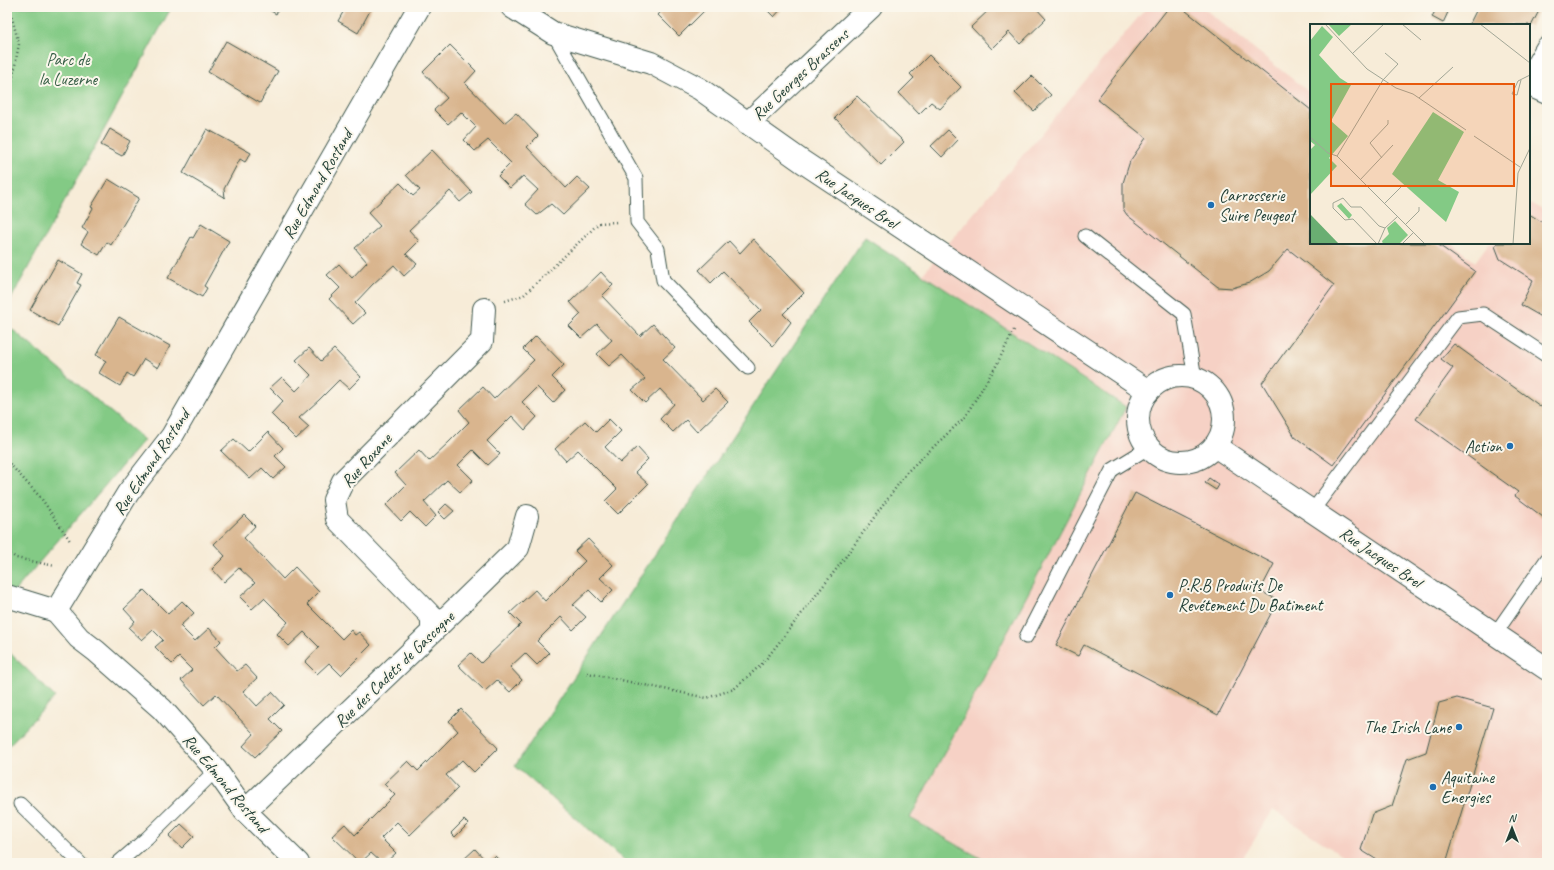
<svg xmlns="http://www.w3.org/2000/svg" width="1554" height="870" viewBox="0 0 1554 870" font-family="Caveat,sans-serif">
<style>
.built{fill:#f6d1c5}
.green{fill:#83ca85;stroke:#51845c}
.building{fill:#d9b58e}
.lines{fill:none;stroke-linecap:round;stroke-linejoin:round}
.lane-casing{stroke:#3f574d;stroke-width:15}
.street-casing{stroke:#3f574d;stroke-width:24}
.path{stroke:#3f574d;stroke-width:2.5;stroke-dasharray:1 3;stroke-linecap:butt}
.lane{stroke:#fff;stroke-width:13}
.street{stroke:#fff;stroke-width:22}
.poi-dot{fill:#1f6fb2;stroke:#fbf7ec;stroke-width:1.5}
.labels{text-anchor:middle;stroke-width:4;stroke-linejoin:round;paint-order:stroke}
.park-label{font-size:17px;fill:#386048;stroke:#fbf7ec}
.street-label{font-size:17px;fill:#1f3d34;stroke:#fbf7ec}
.poi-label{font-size:17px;fill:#1f3d34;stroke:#fbf7ec;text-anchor:start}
.inset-road{fill:none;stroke:#a1a696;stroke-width:1}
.view{fill:#e8590c;fill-opacity:0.15;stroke:#e8590c;stroke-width:2}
.inset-edge{fill:none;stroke:#1f3d34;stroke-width:2}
</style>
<rect width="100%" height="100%" fill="#fbf7ec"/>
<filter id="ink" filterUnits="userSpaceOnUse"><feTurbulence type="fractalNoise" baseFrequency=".025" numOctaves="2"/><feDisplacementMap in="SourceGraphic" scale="8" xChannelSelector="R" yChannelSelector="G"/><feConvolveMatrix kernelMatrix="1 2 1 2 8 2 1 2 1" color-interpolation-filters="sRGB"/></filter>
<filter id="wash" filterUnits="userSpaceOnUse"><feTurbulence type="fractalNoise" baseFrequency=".012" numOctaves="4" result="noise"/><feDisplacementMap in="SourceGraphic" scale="16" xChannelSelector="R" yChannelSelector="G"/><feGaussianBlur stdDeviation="0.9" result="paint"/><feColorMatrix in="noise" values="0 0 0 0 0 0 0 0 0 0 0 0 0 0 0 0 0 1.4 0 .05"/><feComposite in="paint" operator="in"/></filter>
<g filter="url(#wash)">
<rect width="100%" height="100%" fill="#f7ecd8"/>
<path class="built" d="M1147 7H1202L1311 94V243H1451L1475 262 1489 243H1529V202L1547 212V863H1354L1273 810 1240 863H989L910 818 1126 407 922 275Z"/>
<g class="green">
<path d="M7 7H165L170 10 7 306Z"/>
<path d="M865 237 1126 407 910 818 989 863H627L515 766Z"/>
<path d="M7 325 144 440 7 600Z"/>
<path d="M7 650 55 697 7 747Z"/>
</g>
<g id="blocks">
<g class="building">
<path d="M264 7H280L276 14Z"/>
<path d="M346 7H372L358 33 338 21Z"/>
<path d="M665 7H708L679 36 658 15Z"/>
<path d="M764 7H783L774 17Z"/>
<path d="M992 7H1035L1046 19 1020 44 1009 32 992 49 971 27Z"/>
<path d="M1169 7H1181L1311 110V243H1436L1475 271 1333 465 1295 437 1262 383 1334 285 1288 249 1269 271 1249 283 1232 288 1218 287 1127 215 1123 209V183L1130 161 1146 138 1097 99Z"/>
<path d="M1437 7 1449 10 1443 23 1432 17Z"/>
<path d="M1478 7H1541L1529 30V25H1469Z"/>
<path d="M226 41 278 71 260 103 208 72Z"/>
<path d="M450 45 476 71 465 83 504 123 516 113 538 136 527 147 547 168 566 188 577 177 590 189 563 215 551 204 537 215 525 204 538 190 523 176 510 188 498 176 511 163 488 140 475 151 464 140 476 127 461 112 448 124 434 110 447 98 423 72Z"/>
<path d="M929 55 961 87 940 109 931 102 919 114 899 93 914 78 910 74Z"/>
<path d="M1032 76 1051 95 1034 111 1015 93Z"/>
<path d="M857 96 904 142 881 165 835 118Z"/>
<path d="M110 129 130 141 122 156 101 145Z"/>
<path d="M207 129 251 153 245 162 240 159 224 189 225 198 183 173Z"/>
<path d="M948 130 958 140 942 157 931 146Z"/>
<path d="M432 150 472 192 460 202 450 191 409 230 419 241 406 254 417 264 404 276 394 265 373 284 355 303 365 313 353 324 329 299 340 288 327 275 339 264 352 278 367 262 355 248 380 226 368 213 400 183 413 196 420 190 406 175Z"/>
<path d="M108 179 139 198 111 245 107 242 99 255 81 244 88 232 82 228 93 208 91 207Z"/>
<path d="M1529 214 1547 225V320L1521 305 1533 280 1500 259 1495 246 1497 243H1529Z"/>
<path d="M201 224 229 241 204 286 207 288 202 297 168 278 191 237 193 238Z"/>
<path d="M753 239 804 293 783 314 791 322 773 346 749 322 761 310 723 271 711 283 699 270 729 241 740 253Z"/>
<path d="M58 260 82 274 77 283 81 285 58 326 30 310Z"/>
<path d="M601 272 613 285 602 296 640 336 653 324 675 348 663 359 703 400 715 389 728 402 697 432 686 420 673 432 660 419 674 404 660 389 645 403 632 390 645 379 622 355 609 366 597 354 612 340 597 324 581 338 569 326 581 314 570 302Z"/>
<path d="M119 317 170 346 158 368 144 359 133 377 127 373 120 386 99 373 106 361 96 355Z"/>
<path d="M536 336 564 365 552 377 565 390 553 403 537 387 522 402 537 417 525 430 512 416 487 441 500 454 488 465 473 450 458 465 473 480 460 492 447 480 424 502 436 516 425 527 410 512 401 521 386 505 406 485 395 473 419 450 429 461 449 442 469 422 459 410 483 387 494 399 534 360 523 349Z"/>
<path d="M1454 344 1547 411V520L1515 496 1518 492 1416 419 1453 368 1441 359Z"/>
<path d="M309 348 321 361 334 349 361 377 349 389 339 380 319 400 299 418 309 427 296 439 271 414 283 401 270 388 282 377 296 391 303 384 311 375 296 360Z"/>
<path d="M609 419 621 431 605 447 620 463 637 447 648 459 635 472 648 484 618 514 605 501 617 489 578 450 566 461 555 449 585 421 596 432Z"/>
<path d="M268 432 283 448 275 456 286 467 273 479 262 468 250 479 221 451 234 439 248 452Z"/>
<path d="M1209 478 1219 485 1216 490 1205 483Z"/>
<path d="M1135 493 1274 564 1260 591 1278 600 1218 715 1084 645 1078 656 1056 645Z"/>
<path d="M446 504 454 511 445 519 438 512Z"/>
<path d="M244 515 255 526 244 538 283 579 295 567 319 592 307 604 342 639 351 630 355 635 359 632 371 645 341 675 329 663 317 674 305 662 319 647 304 632 289 646 277 634 288 622 264 598 252 609 240 597 255 583 239 568 224 582 212 569 225 556 214 544Z"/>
<path d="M588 539 613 565 600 578 613 590 601 602 589 590 573 605 586 617 573 630 561 617 537 641 549 653 537 665 525 653 510 667 522 680 510 692 497 680 485 691 458 665 471 653 481 663 521 624 510 613 535 590 545 601 585 561 575 551Z"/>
<path d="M144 590 168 614 182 601 194 613 180 626 195 641 209 628 221 641 215 647 237 671 245 665 257 678 243 691 257 706 272 692 284 705 270 719 282 731 255 757 243 746 254 734 216 694 204 705 181 680 192 670 179 657 172 664 155 647 163 640 153 630 142 640 129 628 135 621 124 609Z"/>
<path d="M1457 698 1493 708 1446 863H1382L1361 850 1372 814 1392 806 1407 759 1426 752 1439 703Z"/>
<path d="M461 709 498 748 474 772 462 760 446 775 458 788 410 835 397 822 381 838 396 853 385 863H382L371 853 360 863 332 836 345 824 355 835 395 795 384 784 408 761 418 771 458 731 449 721Z"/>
<path d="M464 820 468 824 455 837 451 833Z"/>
<path d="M181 824 194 836 182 848 169 836Z"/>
<path d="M475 849 488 863 495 856 502 863H465L463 860Z"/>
</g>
</g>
</g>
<g filter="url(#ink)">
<use href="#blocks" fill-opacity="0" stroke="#3f574d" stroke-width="1"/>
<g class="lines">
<defs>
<g id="lane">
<path d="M553 33 636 178 637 222 658 249 663 280 748 368"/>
<path d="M1085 236 1184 314 1195 378"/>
<path d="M1313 510 1458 317 1483 314 1547 356"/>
<path d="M1495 634 1547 559"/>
<path d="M1026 637 1112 470 1148 448"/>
<path d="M20 804 80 863"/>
<path d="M118 863 147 838 216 770"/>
</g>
<g id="street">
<path d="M512 7 553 33 651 63 700 89 803 162 1148 391"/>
<path d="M1547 48 1536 67V88L1547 93"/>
<path d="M747 124 871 7"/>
<circle cx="1181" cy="419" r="43"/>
<path d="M1215 446 1547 669"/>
<path d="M7 596 56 611"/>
<path d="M432 632V617L337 519 334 500 343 481 482 341 484 309"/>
<path d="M245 811 432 632 518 548 527 516"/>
<path d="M298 863 245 811 216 770 162 709 96 651 79 638 56 611 128 493 172 436 419 7"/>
</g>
</defs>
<use href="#lane" class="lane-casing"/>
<use href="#street" class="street-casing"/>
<g class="path">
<path d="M7 108 19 44 9 7"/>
<path d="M505 301 524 295 599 223 618 222"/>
<path d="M7 461 41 498 71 542"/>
<path d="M7 551 16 558 55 566"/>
<path d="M587 673 707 698 734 689 763 663 838 567 908 471 964 418 996 366 1014 330"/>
</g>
<use href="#lane" class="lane"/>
<use href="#street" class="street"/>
</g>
</g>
<g class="poi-dot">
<circle cx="1211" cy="205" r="4"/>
<circle cx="1510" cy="446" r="4"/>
<circle cx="1170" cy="595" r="4"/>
<circle cx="1459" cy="727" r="4"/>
<circle cx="1433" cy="787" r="4"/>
</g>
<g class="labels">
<g class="park-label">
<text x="68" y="65">Parc de<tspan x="68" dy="20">la Luzerne</tspan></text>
</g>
<g class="street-label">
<text transform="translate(800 74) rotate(-43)" y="6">Rue Georges Brassens</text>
<text transform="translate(317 184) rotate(-60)" y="6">Rue Edmond Rostand</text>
<text transform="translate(857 198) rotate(34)" y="6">Rue Jacques Brel</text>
<text transform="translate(366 460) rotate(-48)" y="6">Rue Roxane</text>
<text transform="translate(151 462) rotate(-56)" y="6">Rue Edmond Rostand</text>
<text transform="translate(1381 557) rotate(34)" y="6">Rue Jacques Brel</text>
<text transform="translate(394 669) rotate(-44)" y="6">Rue des Cadets de Gascogne</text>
<text transform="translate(226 783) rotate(50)" y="6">Rue Edmond Rostand</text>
</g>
<g class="poi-label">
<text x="1219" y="201">Carrosserie<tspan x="1219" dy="20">Suire Peugeot</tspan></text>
<text x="1502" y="452" text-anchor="end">Action</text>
<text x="1178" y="591">P.R.B Produits De<tspan x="1178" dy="20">Revétement Du Batiment</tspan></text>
<text x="1451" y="733" text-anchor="end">The Irish Lane</text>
<text x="1441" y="783">Aquitaine<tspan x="1441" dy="20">Energies</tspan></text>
</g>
</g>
<g transform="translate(1310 24)">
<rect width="220" height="220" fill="#f7ecd8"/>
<path d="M18 0H42L29 12ZM12 2 23 13 9 31 30 54 41 61 21 97 38 112 19 134 27 142 0 171V126L5 121 0 117V17ZM123 88 154 108 128 156 149 168 136 198 82 150ZM31 179 42 191 39 195 27 182ZM85 197 98 211 89 220H73L72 217 79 210 77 204Z" fill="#83ca85"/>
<path d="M0 190 29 220H0Z" fill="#6aae72"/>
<path class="inset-road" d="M15 0 57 45 86 64 103 70 156 106M92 0 111 16M170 0 220 39M42 30 74 0M73 56 27 132 115 220M73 56 88 40 75 29M211 56 207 71 202 70 208 57 220 51M109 74 143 43M164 112 210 143M0 113 18 129 27 132M72 134 60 119 78 100V96M50 156 83 121M74 180 92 162M95 201 109 187V183M67 220 43 195 35 196 23 184V179L33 174 41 183H51L69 202 75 204M68 220 75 204 87 193M92 220 103 209M203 220 208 149 220 124"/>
<path class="view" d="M21 60H204V162H21Z"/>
<rect width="220" height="220" class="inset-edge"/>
</g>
<rect width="1554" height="870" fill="none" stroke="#fbf7ec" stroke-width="24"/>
<g transform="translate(1512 828)" stroke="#fbf7ec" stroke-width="3" paint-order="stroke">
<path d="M0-3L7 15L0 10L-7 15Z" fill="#1f3d34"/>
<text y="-6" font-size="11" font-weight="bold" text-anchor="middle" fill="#1f3d34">N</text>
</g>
</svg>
